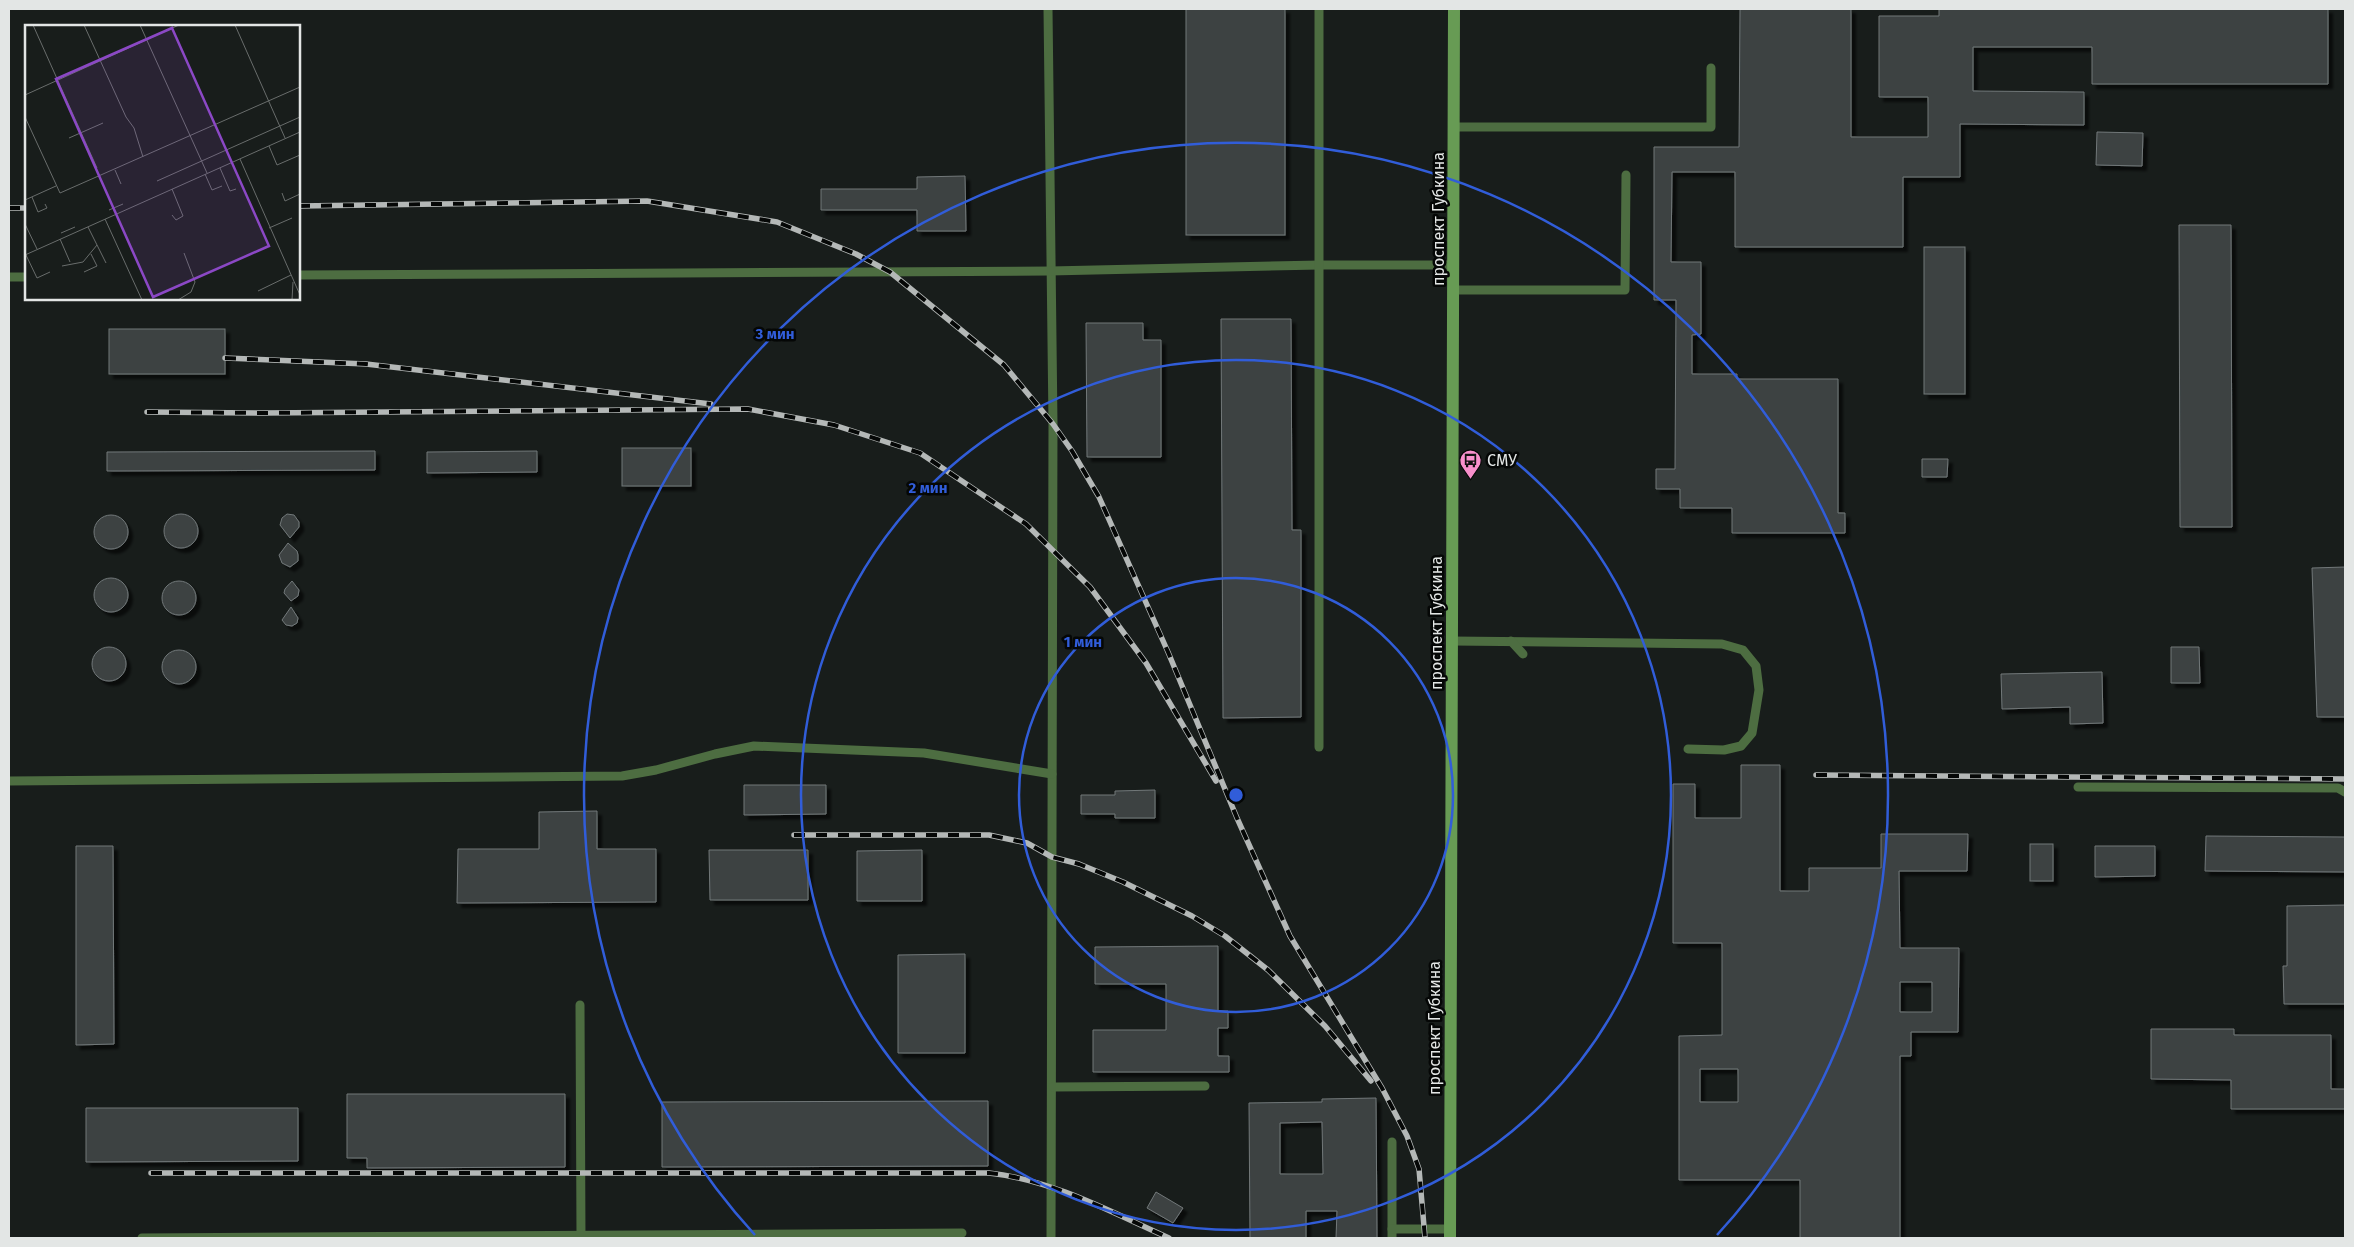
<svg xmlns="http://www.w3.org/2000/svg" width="2354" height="1247" viewBox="0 0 2354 1247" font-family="'Fira Sans',sans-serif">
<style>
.building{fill:#3c4243;stroke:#727879;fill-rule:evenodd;filter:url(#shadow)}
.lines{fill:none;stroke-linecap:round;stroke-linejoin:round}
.service{stroke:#4d6d41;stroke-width:9}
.secondary{stroke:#679b54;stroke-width:12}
.rail-casing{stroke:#b4b8b7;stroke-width:5.5}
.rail{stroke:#050706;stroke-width:4;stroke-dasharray:11;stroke-linecap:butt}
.ring{fill:none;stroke:#315dd9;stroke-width:2.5}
.labels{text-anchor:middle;stroke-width:5;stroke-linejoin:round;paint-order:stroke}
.street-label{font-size:16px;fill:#e3e6e5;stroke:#050706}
.poi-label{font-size:16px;fill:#e3e6e5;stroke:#050706;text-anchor:start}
.inset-road{fill:none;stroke:#696d6c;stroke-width:1}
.view{fill:#8b48c5;fill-opacity:0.15;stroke:#8b48c5;stroke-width:2.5}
.inset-edge{fill:none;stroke:#e3e6e5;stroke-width:2.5}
.centre{fill:#315dd9;stroke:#050706;stroke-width:2.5}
.ring-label{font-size:15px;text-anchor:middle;font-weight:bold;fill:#315dd9;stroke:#050706;stroke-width:5;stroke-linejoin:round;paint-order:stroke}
</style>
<defs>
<filter id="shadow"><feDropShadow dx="4.5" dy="4.5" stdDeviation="1" flood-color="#0009"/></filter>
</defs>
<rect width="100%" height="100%" fill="#181d1b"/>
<g class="building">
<rect x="1186" y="9" width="99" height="226"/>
<path d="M1740 9H1851V137H1928V97H1879V16H1939V9H2328V84H2092V47H1973V91L2084 92V125L1960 124V177H1903V247H1735V172H1672L1671 262H1701V334L1692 335V374H1737V379H1838V513H1845V533H1732V508H1680V489H1656V469H1675L1676 300H1654V147H1739Z"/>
<path d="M2097 132 2143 133 2142 166 2096 165Z"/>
<path d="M965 176 966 231H917V210H821V189H917V177Z"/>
<path d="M2179 225H2231L2232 527H2180Z"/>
<rect x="1924" y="247" width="41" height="147"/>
<path d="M1221 319H1291L1292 530H1301V717L1223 718Z"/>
<path d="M1086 323H1143V340H1161V457H1087Z"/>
<rect x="109" y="329" width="116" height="45"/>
<rect x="622" y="448" width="69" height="38"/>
<path d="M375 451V470L107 471V452Z"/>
<path d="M537 451V472L427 473V452Z"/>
<path d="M1922 459H1948L1947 477H1922Z"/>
<circle cx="181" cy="531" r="17"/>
<path d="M287 514 294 515 299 522V527L290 538 280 525 282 518Z"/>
<circle cx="111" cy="532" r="17"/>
<path d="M288 543 297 551 298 555V561L290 567 282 563 279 555Z"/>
<path d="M2345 567V717H2317L2312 568Z"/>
<circle cx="111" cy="595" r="17"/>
<circle cx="179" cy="598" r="17"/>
<path d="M292 581 299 590 298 596 291 601 284 593 285 589Z"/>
<path d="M291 607 298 618 297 623 292 626 286 625 282 620Z"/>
<circle cx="109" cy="664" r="17"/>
<path d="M2171 647H2199L2200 683H2171Z"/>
<circle cx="179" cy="667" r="17"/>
<path d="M2102 672 2103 723 2070 724V707L2002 709 2001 674Z"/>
<path d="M1741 765H1780V891H1809V868H1881V834H1968L1967 871H1899L1900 948H1959L1958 1032H1911V1056H1900V1238H1800V1180H1679V1036L1722 1035V943H1673V784H1695V818H1741ZM1900 982H1932V1012H1900ZM1700 1069H1738V1102H1700Z"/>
<path d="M744 785H826V814L744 815Z"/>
<path d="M1155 790V818H1115V814H1081V795H1115V791Z"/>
<path d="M597 811V849H656V902L457 903 458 849H539V812Z"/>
<path d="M2206 836 2345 837V872L2205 871Z"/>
<rect x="2030" y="844" width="23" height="37"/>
<path d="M76 846H113L114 1044 76 1045Z"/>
<path d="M2095 846H2155V876L2095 877Z"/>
<path d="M709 850H808V900H710Z"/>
<path d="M922 850V901H857V851Z"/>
<path d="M2345 905V1004H2284L2283 966H2287V906Z"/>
<path d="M1218 946V1011H1228V1028H1218V1056H1229V1072H1093V1030H1166V984H1095V947Z"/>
<path d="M965 954V1053H898V955Z"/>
<path d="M2151 1029H2234V1035H2331V1089H2345V1109H2231V1080L2151 1079Z"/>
<path d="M347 1094H565V1167L367 1168V1158H347Z"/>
<path d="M1376 1098 1377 1238H1336L1337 1211H1306V1238H1250L1249 1103 1322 1102V1099ZM1322 1122 1323 1174H1280V1123Z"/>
<path d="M988 1101V1166L662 1167V1102Z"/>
<path d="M86 1108H298V1161L86 1162Z"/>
<path d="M1156 1192 1183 1208 1173 1223 1147 1208Z"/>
</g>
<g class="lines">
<g class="service">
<path d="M1048 9 1053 424 1051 1238"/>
<path d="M1454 127H1711V68"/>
<path d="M299 275 1050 271 1320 265H1454"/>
<path d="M9 277H26"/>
<path d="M1454 290H1625L1626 175"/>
<path d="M1452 641 1722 644 1743 650 1756 666 1759 690 1752 733 1741 746 1724 750 1688 749"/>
<path d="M1511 641 1523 654"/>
<path d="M1319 747V9"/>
<path d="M9 781 622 776 656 770 715 754 754 746 924 753 1052 774"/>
<path d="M2078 787 2338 788 2345 792"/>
<path d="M580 1005 581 1238"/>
<path d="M1053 1087 1205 1086"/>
<path d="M1392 1142V1238"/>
<path d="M1392 1229H1450"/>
<path d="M142 1238 962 1233"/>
</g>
<path class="secondary" d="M1450 1238 1454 9"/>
<defs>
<g id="rail">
<path d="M299 206 647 201 777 222 856 254 890 272 1004 365 1053 424 1072 451 1099 497 1168 652 1237 818 1290 936 1382 1088 1407 1136 1419 1169 1425 1238"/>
<path d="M9 208H26"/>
<path d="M225 358 366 364 711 404"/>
<path d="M147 412 263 413 748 409 834 425 920 453 1026 524 1090 587 1146 663 1216 781"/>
<path d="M1816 775 2345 779"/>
<path d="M794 835H989L1027 843 1052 857 1079 864 1123 882 1192 916 1225 936 1268 970 1325 1026 1371 1081"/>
<path d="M151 1173H989C1053 1180 1111 1212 1169 1238"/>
</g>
</defs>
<use href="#rail" class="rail-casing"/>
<use href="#rail" class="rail"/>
</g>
<g class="ring">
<circle cx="1236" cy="795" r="217"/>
<circle cx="1236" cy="795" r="435"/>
<path d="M755 1235A652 652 0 1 1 1717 1235"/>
</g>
<defs>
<symbol id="bus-pin" viewBox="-11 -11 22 30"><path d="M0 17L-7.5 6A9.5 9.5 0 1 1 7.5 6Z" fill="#f890cc" stroke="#050706"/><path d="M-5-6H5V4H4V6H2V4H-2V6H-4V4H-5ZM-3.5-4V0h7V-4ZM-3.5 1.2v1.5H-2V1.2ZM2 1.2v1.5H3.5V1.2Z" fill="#111"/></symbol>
</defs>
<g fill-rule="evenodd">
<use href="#bus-pin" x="1458" y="448" width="25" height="34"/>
</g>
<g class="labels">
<g class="street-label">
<text transform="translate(1438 219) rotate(-90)" y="6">проспект Губкина</text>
<text transform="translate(1436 623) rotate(-90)" y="6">проспект Губкина</text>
<text transform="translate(1434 1028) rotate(-90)" y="6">проспект Губкина</text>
</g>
<g class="poi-label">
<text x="1487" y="466">СМУ</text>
</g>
</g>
<g transform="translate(25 25)">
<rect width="275" height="275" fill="#181d1b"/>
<path class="inset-road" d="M8 0 72 143M59 0 101 92 109 103 118 132M115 0 182 148M210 0 260 113M0 70 154 0M0 92 35 168 275 62M44 113 78 98M244 121 252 140 275 130M215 134 275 270M195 143 205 166 211 164M90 145 96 159M180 149 187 165 197 161M132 156 275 92M257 168 260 176 275 169M7 172 13 187 22 183 20 179M0 175 31 161M84 185 98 179M147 190 151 195 158 191 147 164M80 194 117 275M0 199 12 224M63 202 81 238M244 203 267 193M36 208 50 202M35 214 45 237M0 230 275 107M1 230 12 253 25 247M37 241 58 237 72 220M59 247 72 241 66 229M233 266 266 250M153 275 166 267 170 257 159 228M267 275 268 257"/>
<path class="view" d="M147 3 244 221 128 272 31 54Z"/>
<rect width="275" height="275" class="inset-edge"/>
</g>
<circle cx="1236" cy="795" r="8" class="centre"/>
<g class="ring-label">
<text x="775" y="339">3 мин</text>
<text x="928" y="493">2 мин</text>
<text x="1083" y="647">1 мин</text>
</g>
<rect width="2354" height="1247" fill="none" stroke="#e3e6e5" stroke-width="20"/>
</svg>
